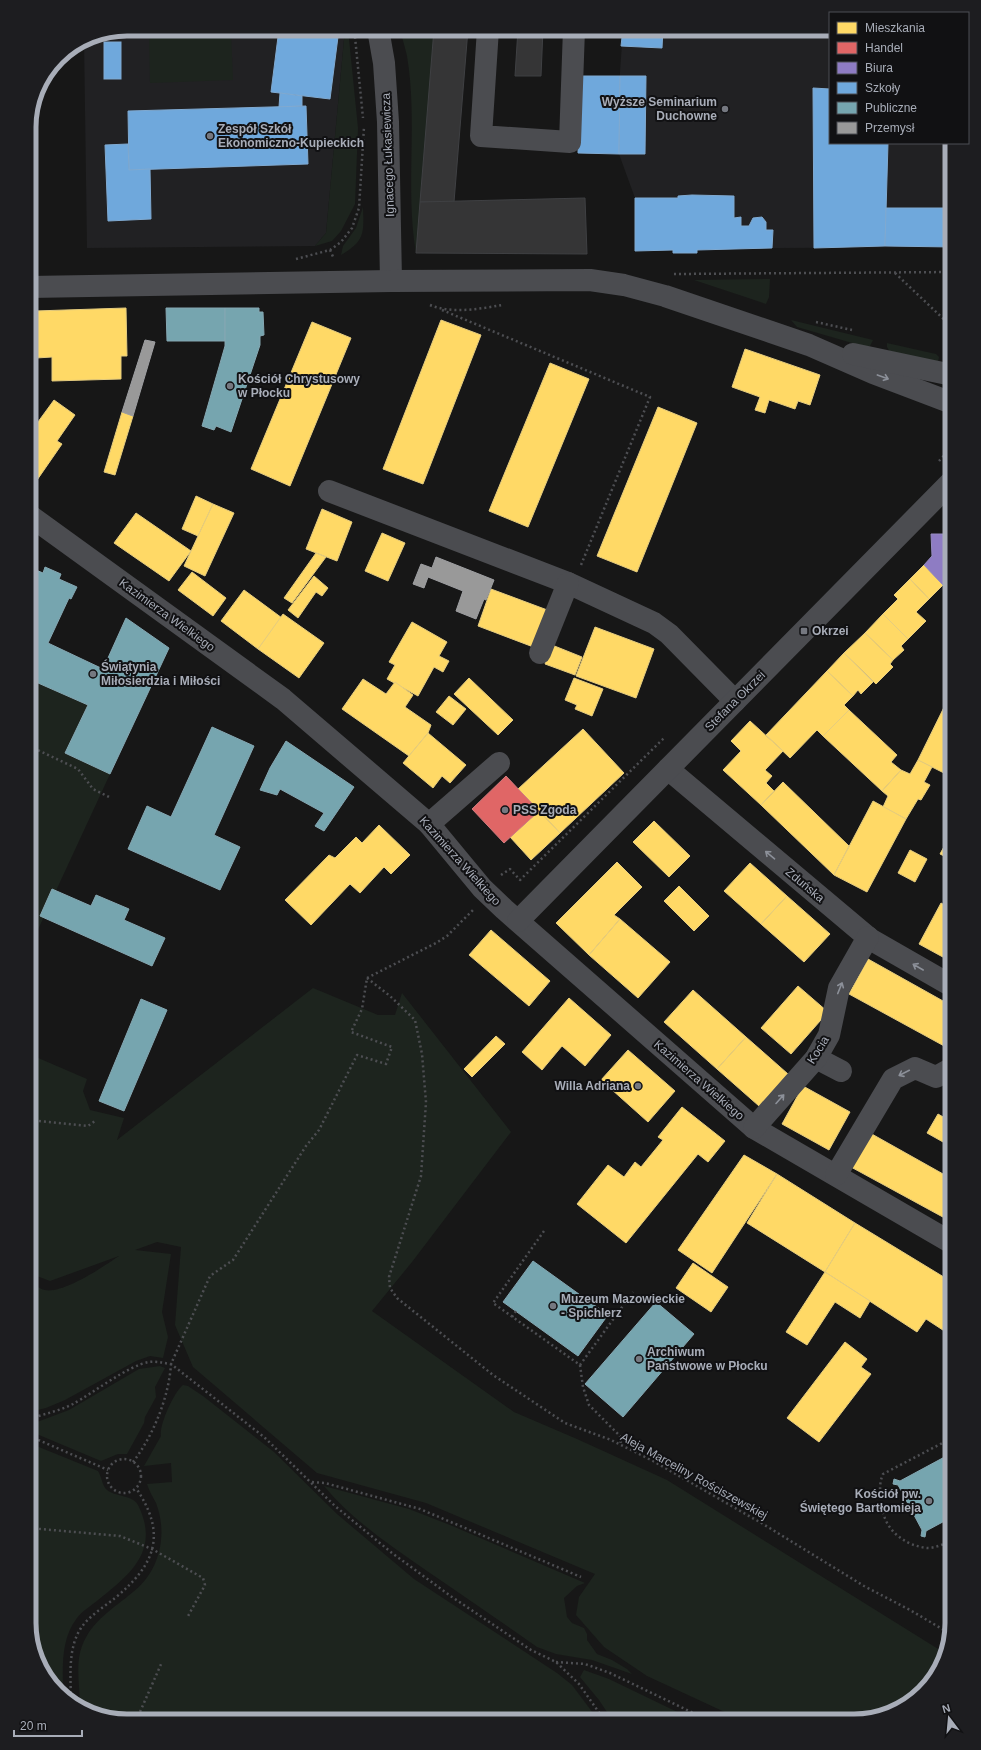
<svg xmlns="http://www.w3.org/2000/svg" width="981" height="1750" viewBox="0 0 981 1750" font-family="Arial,sans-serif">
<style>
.built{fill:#212123}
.green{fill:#1d241e}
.homes{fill:#ffd966;stroke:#e5cc7f}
.shops{fill:#e06666;stroke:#cf7b7f}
.offices{fill:#8e7cc3;stroke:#968bc0}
.schools{fill:#6fa8dc;stroke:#80aad1}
.public{fill:#76a5af;stroke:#85a7b2}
.industry{fill:#999;stroke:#9e9fa2}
.building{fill:#353536;stroke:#3f4043}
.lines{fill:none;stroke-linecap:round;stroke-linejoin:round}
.path{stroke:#4d4e52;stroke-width:2.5;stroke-dasharray:2 3;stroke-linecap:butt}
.minor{stroke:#4b4c50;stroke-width:22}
.oneway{stroke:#8c9099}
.poi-dot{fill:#757880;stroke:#111113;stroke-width:1.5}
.labels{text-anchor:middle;stroke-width:4;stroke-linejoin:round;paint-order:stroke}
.poi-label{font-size:12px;font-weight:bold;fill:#a8adb8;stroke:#111113;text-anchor:start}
.street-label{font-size:12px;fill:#a8adb8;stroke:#111113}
.rim{fill:none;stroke:#a8adb8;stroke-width:5}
</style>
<rect width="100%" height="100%" fill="#171717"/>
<g class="built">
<path d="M127 29H345L326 233 315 246 87 248 84 40 90 36Z"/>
<path d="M623 29H830V143H952V247L779 248 697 250V253H673L672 250 635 251V198L619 154 620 72Z"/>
</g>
<g class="green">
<path d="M345 29H348L358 128 355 204 341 231 332 241 315 246 326 233Z"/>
<path d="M400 29H435L416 253C405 188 418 121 407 56 405 47 402 38 400 29Z"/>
<path d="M231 34 233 80 150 83 149 37Z"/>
<path d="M363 207C364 233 365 241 341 255L343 246 356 228Z"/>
<path d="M770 279 769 297 766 304 694 280Z"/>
<path d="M791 320 873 340 870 346 866 347 797 327Z"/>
<path d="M887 343 936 354 939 357 938 362 890 352 887 347Z"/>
<path d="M29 679 88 705 65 753 110 774 29 949Z"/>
<path d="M313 988 378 1015H395L402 993 511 1132 412 1262 372 1311 514 1412 577 1439 667 1480 943 1652 936 1677 897 1711 854 1721H744L647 1676 604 1647 576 1615 579 1597 595 1574 426 1503 317 1473 193 1367 175 1325 181 1247 157 1242 135 1250 171 1254 162 1312 168 1337 163 1358 150 1356 136 1361 65 1400 46 1408 29 1412V1281C34 1284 39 1289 45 1290 63 1294 103 1267 119 1256L50 1281 29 1273V1054L87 1079 83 1091 90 1110 124 1118 117 1140Z"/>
<path d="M160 1366 165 1368 155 1387 156 1397 145 1417 144 1423 127 1454H118L101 1461 39 1435 34 1431 37 1422 69 1410 139 1369Z"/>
<path d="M183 1385 188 1386 203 1396 274 1452 337 1514 414 1579 557 1673 572 1685 599 1721H121L80 1707C80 1688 75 1664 82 1646 92 1620 113 1609 133 1592 160 1571 168 1534 156 1503 153 1497 149 1491 147 1484L172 1482 171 1463 144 1466 161 1436C159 1425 174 1392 183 1385Z"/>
<path d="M29 1443 98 1471C102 1477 102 1486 107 1490 116 1497 133 1495 138 1505 161 1551 129 1575 98 1600 91 1606 82 1611 77 1618 60 1640 63 1668 63 1694L39 1666 29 1623Z"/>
<path d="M324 1486 409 1509 450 1525 585 1583 577 1586 564 1598 567 1617 572 1623 584 1628 587 1634V1640L597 1654 612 1660 627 1669 632 1674 592 1660 556 1654 537 1647C500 1621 464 1596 427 1571 391 1546 352 1520 324 1486Z"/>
<path d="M584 1670 609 1679 696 1721H613L599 1700 580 1677Z"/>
</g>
<g class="homes">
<path d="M32 110 37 111 35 224H29V121Z"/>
<path d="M126 308 127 356H121V379L52 381V357L36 358 35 311Z"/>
<path d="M441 320 481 335 423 484 383 469Z"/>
<path d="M312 322 351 338 290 486 251 469Z"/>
<path d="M745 349 820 375 810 405 798 401 795 409 769 400 765 413 755 410 760 397 732 387Z"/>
<path d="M550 363 589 379 528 527 489 511Z"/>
<path d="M54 400 75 415 57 441 62 444 35 483 29 479V422L35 426Z"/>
<path d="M658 407 697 423 637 572 597 556Z"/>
<path d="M122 412 133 416 115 475 104 472Z"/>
<path d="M196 496 213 504 198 536 182 529Z"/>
<path d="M213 504 234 513 205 576 184 566Z"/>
<path d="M322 509 352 522 337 561 306 549Z"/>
<path d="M136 513 191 551 169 581 114 543Z"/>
<path d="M382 533 405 543 388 581 365 571Z"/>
<path d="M316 553 326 557 292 603 284 598Z"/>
<path d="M924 565 943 585 929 599 910 579Z"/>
<path d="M192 572 226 598 213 616 178 590Z"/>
<path d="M314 576 328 588 322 596 316 592 298 618 288 610Z"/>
<path d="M910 579 929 599 916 612 926 621 908 639 883 614 898 599 894 595Z"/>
<path d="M491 589 550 611 536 648 478 626Z"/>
<path d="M244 590 282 618 258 649 221 621Z"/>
<path d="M283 614 324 643 299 678 258 649Z"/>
<path d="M883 614 908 639 901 646 904 650 893 660 865 633Z"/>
<path d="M412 622 447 642 439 656 449 661 443 672 434 667 418 696 387 679 395 665 389 662Z"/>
<path d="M595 627 654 649 636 698 576 676Z"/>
<path d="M865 633 893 660 890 664 893 667 876 684 844 653Z"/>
<path d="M552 645 582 657 575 675 545 664Z"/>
<path d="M844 653 873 682 861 694 858 690 853 696 827 671Z"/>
<path d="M827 671 853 696 844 705 849 710 823 736 817 730 790 758 766 735Z"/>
<path d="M469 678 513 720 498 735 454 694Z"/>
<path d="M574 678 603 689 592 716 575 709 577 705 565 700Z"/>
<path d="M363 679 386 694 395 682 413 695 405 707 431 725 428 733 409 756 342 709Z"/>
<path d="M952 691V777L918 760Z"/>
<path d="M449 696 466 709 453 725 436 712Z"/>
<path d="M849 710 897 755 891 762 901 770 882 791 823 736Z"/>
<path d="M750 721 783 751 765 770 772 776 766 783 774 791 761 805 723 770 741 751 731 741Z"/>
<path d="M583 729 624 773 560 833 518 789Z"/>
<path d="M428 733 466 765 450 783 442 776 433 788 403 763Z"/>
<path d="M918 760 932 767 924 782 930 785 921 800 918 799 906 819 883 807 888 796 882 791 901 770 910 774Z"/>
<path d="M783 782 849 846 834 875 761 805Z"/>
<path d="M873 801 906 819 867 892 834 875Z"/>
<path d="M539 811 560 833 531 860 510 837Z"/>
<path d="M654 821 690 856 669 877 633 842Z"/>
<path d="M379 825 410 855 391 874 384 867 360 893 350 884 311 925 285 900 329 855 335 858 356 837 362 843Z"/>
<path d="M952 832V860L940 854Z"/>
<path d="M910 850 927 859 915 882 898 873Z"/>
<path d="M617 862 642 887 614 915 620 919 589 955 556 923Z"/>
<path d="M750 863 787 896 761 924 724 891Z"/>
<path d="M679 886 709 916 694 931 664 901Z"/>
<path d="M787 896 830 934 804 962 761 924Z"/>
<path d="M941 903 952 909V962L919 944Z"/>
<path d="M620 919 670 962 638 998 589 955Z"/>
<path d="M491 930 550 981 529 1006 469 955Z"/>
<path d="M868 959 952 1006V1036L946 1047 849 994Z"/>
<path d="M798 986 828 1012 791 1054 761 1028Z"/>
<path d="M693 990 746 1037 717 1069 664 1022Z"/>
<path d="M569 998 611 1035 585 1066 562 1046 542 1070 522 1052Z"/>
<path d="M496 1036 505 1044 472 1077 464 1069Z"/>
<path d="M746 1037 788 1074 759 1106 717 1069Z"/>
<path d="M628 1050 675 1091 648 1122 601 1080Z"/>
<path d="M803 1086 850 1112 829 1150 782 1124Z"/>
<path d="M682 1107 725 1141 708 1162 698 1154 626 1243 577 1204 608 1165 624 1177 635 1162 641 1167 663 1140 658 1137Z"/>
<path d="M938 1114 952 1122V1147L927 1133Z"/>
<path d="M870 1133 952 1179V1222L851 1167Z"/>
<path d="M744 1155 777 1174 712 1273 678 1250Z"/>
<path d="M777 1174 855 1223 825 1272 747 1223Z"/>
<path d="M855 1223 952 1282V1336L926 1319 917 1332 825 1272Z"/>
<path d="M693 1263 728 1287 711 1312 676 1288Z"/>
<path d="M825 1272 870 1301 860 1318 835 1302 807 1345 786 1332Z"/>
<path d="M845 1342 867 1359 861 1367 871 1374 819 1442 787 1418Z"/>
</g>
<path class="shops" d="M506 776 539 811 504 843 472 809Z"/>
<path class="offices" d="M931 534H952V584L943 585 924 565 932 556Z"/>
<g class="schools">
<path d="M279 29H339L330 99 271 92Z"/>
<path d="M623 29H663L662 48 621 46Z"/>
<rect x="104" y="42" width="17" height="37"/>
<path d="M579 76H620L619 154 578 153Z"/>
<path d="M620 76H646L645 154H619Z"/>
<path d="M813 88 830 89V143H888L885 246 814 248Z"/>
<path d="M280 93 302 96V106L279 107Z"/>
<path d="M306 106 308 164 129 170 128 111Z"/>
<path d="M128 144 129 170 150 169 151 219 108 221 105 145Z"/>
<path d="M692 195 734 196V218L741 217V226H749L753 218 762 217 766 222V230H773L772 248 697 250V253H673V250L635 251V198H678V196Z"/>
<path d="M886 208H952V247L885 246Z"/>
</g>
<g class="public">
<path d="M166 308H225V341H167Z"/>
<path d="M225 308H259V312H263L264 335 260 336V345L231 432 216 426 214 430 202 426 225 346Z"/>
<path d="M29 567 43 573 45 567 61 574 59 579 77 587 71 599 69 598 48 643 103 669 126 618 169 648 110 774 65 753 88 705 29 679Z"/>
<path d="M212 727 254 746 214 835 240 847 220 890 128 849 147 806 171 817Z"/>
<path d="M286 741 354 787 324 831 315 826 324 813 280 789 277 795 260 790 270 768Z"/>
<path d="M52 889 91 906 96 895 129 909 124 920 165 938 152 966 40 916Z"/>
<path d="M141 999 167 1010 124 1111 99 1101Z"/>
<path d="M533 1261 608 1315 578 1356 503 1302Z"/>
<path d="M656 1302 694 1334 623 1417 585 1384Z"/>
<path d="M952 1453V1517L926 1531 925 1537 921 1536 922 1530 898 1485 893 1484 894 1479 900 1481Z"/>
</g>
<g class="industry">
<path d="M145 340 155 342 133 416 122 412Z"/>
<path d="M436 557 494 580 486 600 484 599 476 619 456 611 463 591 428 577 424 588 413 584 421 564 432 568Z"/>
</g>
<g class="building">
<path d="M434 29H468L454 202H420Z"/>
<path d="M518 29H543L541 76H515Z"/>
<path d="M585 198 587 254 416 253 420 202Z"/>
</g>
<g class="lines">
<g class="path">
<path d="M355 37 363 118"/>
<path d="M330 250 334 259"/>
<path d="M296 259 330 250 341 242 352 228 359 208 364 127"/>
<path d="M895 273 952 327"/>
<path d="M674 274 952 272"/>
<path d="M430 305C452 314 479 309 502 305"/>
<path d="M442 310 650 397 581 565"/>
<path d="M816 322 852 330"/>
<path d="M939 461 952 447"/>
<path d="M29 746 78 769 93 789 111 798"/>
<path d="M501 875 510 869 520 880 665 737"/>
<path d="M367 978 390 996 415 1020 422 1054 426 1102 421 1176 389 1277 390 1288 397 1298 493 1375 565 1423 611 1440 653 1461 763 1524 864 1586 910 1610 949 1633"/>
<path d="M367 978 436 943 447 936 473 910"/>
<path d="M29 1120 88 1126 95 1121"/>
<path d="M544 1231 493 1303 580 1365 633 1292"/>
<path d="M512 1317 516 1311"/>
<path d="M580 1365 583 1387 589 1405 620 1436 621 1445"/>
<path d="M29 1419C44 1414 59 1411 73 1404 93 1393 129 1365 149 1362 157 1361 163 1363 171 1364L264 1437 335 1506 392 1553 452 1597 531 1650 556 1662 579 1684 605 1721"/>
<path d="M29 1436 108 1470"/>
<circle cx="124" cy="1476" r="17"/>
<path d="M133 1462C153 1436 169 1397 171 1364L210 1276 233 1260 306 1146 319 1130 357 1055 386 1064 392 1047 351 1032 362 1009 367 978"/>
<path d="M312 1482 325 1483 420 1509 581 1577"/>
<path d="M29 1528 120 1536 152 1549 203 1578 205 1585 187 1618"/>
<path d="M952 1540C944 1544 938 1547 929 1548 923 1548 917 1546 911 1544 892 1535 883 1522 881 1501 880 1491 879 1483 883 1474L952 1438"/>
<path d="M556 1662 585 1664 610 1673 710 1721"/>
<path d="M71 1703C71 1679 67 1649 81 1628 89 1616 104 1607 115 1598 156 1564 167 1534 136 1488"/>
<path d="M136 1721 162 1662"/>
</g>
<g class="minor">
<path d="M378 29 384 63 388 122 391 281"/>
<path d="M488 29 481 136 570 142 574 29"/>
<path d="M29 287 391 281 590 280 624 285 665 296 771 332 809 345 873 373 952 403"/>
<path d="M853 354 952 375"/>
<path d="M329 491 568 583 654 623 669 634 735 701"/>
<path d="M29 515 283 699 429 824 482 888 504 909 754 1128 952 1243"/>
<path d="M540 653 568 583"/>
<path d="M668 769 870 939 952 986"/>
<path d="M429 824 499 763"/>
<path d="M518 921 952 481"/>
<path d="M816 1058 841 1071"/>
<path d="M754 1128 816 1058 829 1035 839 988 868 937"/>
<path d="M836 1175 893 1079 915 1068 936 1077 952 1068"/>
</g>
</g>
<defs><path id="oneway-shaft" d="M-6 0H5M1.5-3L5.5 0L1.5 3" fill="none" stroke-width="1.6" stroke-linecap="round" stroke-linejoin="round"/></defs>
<g class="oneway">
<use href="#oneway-shaft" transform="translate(883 377) rotate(20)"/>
<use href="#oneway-shaft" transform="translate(770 855) rotate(-140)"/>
<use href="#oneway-shaft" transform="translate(918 967) rotate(-150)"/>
<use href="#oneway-shaft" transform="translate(840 988) rotate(-68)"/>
<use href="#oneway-shaft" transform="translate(904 1073) rotate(153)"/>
<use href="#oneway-shaft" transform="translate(780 1099) rotate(-48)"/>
</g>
<g class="poi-dot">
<circle cx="725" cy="109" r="4"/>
<circle cx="210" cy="136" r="4"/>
<circle cx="230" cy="386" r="4"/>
<rect x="800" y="627" width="8" height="8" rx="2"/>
<circle cx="93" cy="674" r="4"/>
<circle cx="505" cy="810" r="4"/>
<circle cx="638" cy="1086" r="4"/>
<circle cx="553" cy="1306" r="4"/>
<circle cx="639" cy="1359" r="4"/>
<circle cx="929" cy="1501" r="4"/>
</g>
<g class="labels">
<g class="poi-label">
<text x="717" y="106" text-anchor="end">Wyższe Seminarium<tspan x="717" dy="14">Duchowne</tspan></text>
<text x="218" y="133">Zespół Szkół<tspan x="218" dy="14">Ekonomiczno-Kupieckich</tspan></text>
<text x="238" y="383">Kościół Chrystusowy<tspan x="238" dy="14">w Płocku</tspan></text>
<text x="812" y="635">Okrzei</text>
<text x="101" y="671">Świątynia<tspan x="101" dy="14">Miłosierdzia i Miłości</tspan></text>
<text x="513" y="814">PSS Zgoda</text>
<text x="630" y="1090" text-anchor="end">Willa Adriana</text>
<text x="561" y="1303">Muzeum Mazowieckie<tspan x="561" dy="14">- Spichlerz</tspan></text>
<text x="647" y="1356">Archiwum<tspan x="647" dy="14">Państwowe w Płocku</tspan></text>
<text x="921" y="1498" text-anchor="end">Kościół pw.<tspan x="921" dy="14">Świętego Bartłomieja</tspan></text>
</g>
<g class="street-label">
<text transform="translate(388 155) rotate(-92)" y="4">Ignacego Łukasiewicza</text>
<text transform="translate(167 615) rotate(36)" y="4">Kazimierza Wielkiego</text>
<text transform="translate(735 701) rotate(-45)" y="4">Stefana Okrzei</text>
<text transform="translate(460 861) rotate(48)" y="4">Kazimierza Wielkiego</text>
<text transform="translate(805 885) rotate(40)" y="4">Zduńska</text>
<text transform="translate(818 1050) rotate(-58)" y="4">Kocia</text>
<text transform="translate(699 1080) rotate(41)" y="4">Kazimierza Wielkiego</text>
<text transform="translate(694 1476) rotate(29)" y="4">Aleja Marceliny Rościszewskiej</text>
</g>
</g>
<path d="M0 0H981V1750H0ZM127 36H854A91 91 0 0 1 945 127V1623A91 91 0 0 1 854 1714H127A91 91 0 0 1 36 1623V127A91 91 0 0 1 127 36Z" fill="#1d1d20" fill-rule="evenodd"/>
<path class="rim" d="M127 36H854A91 91 0 0 1 945 127V1623A91 91 0 0 1 854 1714H127A91 91 0 0 1 36 1623V127A91 91 0 0 1 127 36Z"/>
<rect x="829" y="12" width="140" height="132" fill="#111113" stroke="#4d4f55"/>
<rect x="837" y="22" width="20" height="12" fill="#ffd966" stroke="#4d4f55"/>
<text x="865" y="32" font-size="12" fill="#a8adb8">Mieszkania</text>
<rect x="837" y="42" width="20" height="12" fill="#e06666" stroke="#4d4f55"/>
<text x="865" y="52" font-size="12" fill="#a8adb8">Handel</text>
<rect x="837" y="62" width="20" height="12" fill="#8e7cc3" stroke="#4d4f55"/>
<text x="865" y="72" font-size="12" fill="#a8adb8">Biura</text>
<rect x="837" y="82" width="20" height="12" fill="#6fa8dc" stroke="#4d4f55"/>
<text x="865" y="92" font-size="12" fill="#a8adb8">Szkoły</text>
<rect x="837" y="102" width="20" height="12" fill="#76a5af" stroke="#4d4f55"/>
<text x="865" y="112" font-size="12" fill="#a8adb8">Publiczne</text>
<rect x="837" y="122" width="20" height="12" fill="#999999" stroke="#4d4f55"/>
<text x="865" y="132" font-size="12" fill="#a8adb8">Przemysł</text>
<g transform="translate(949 1718) rotate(344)" stroke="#111113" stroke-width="3" paint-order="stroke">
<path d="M0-3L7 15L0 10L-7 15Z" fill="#a8adb8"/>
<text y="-6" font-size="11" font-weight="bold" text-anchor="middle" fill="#a8adb8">N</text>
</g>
<path d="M14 1730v6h68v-6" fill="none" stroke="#a8adb8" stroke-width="2"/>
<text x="20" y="1730" font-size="12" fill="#a8adb8" stroke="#111113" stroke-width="3" paint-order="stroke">20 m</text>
</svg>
